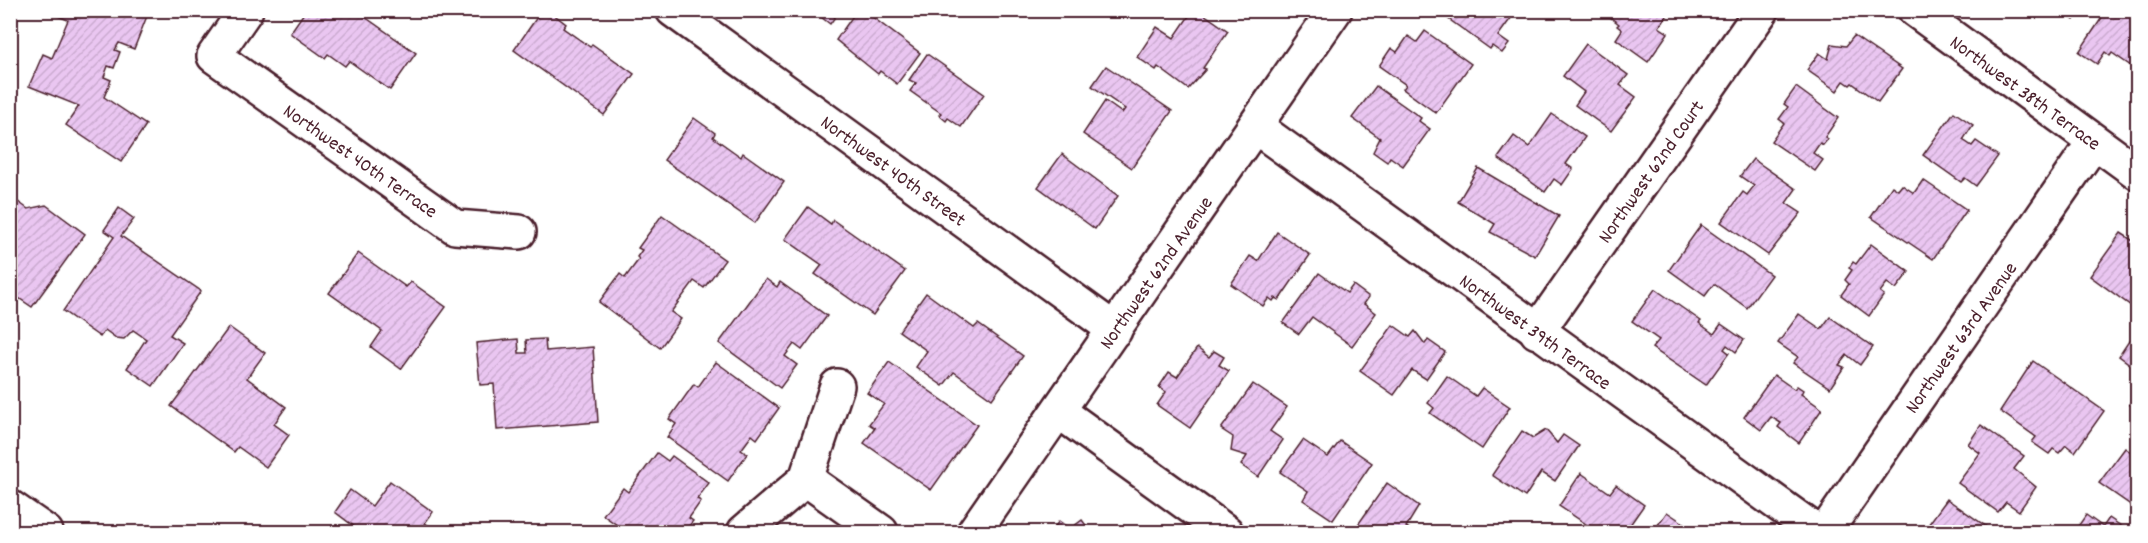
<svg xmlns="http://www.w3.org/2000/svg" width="2148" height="543" viewBox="0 0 2148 543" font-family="Dekko,sans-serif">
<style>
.building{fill:url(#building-hatch);stroke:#4a1f2b;stroke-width:1.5}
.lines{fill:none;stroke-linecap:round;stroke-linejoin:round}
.minor-casing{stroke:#4a1f2b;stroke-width:38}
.minor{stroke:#fff;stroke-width:33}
.labels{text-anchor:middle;stroke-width:4.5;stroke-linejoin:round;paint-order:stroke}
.street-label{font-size:20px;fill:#4a1f2b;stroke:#fff}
</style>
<defs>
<pattern id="building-hatch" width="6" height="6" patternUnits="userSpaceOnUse" patternTransform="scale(1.5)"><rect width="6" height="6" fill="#eac6f1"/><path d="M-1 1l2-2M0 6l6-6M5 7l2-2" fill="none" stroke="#caaacf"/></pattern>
</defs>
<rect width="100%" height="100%" fill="#fff"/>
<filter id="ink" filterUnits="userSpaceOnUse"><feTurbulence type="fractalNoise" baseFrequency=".0167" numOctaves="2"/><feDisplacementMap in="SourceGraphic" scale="12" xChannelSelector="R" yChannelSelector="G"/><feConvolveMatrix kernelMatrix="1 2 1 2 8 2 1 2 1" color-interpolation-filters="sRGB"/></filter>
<g filter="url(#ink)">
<g class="building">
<path d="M51 10H133L147 16 134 49 119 43 115 50 120 52 114 68 108 66 104 77 111 80 104 97 146 125 121 162 66 125 79 106 29 86 43 54 52 58 68 20 50 13Z"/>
<path d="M306 10H355L416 53 390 90 349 61 345 66 328 54 325 58 290 33Z"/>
<path d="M542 10H548L566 24 563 28 590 47 592 44 634 74 604 115 514 50Z"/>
<path d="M812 10H840L830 24Z"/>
<path d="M857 10H863L920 53 897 84 880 71 878 74 836 40Z"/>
<path d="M1193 10H1198L1228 31 1203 68 1206 69 1188 89 1158 67 1156 70 1137 57 1157 27 1174 38Z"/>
<path d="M1436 10H1517L1498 36 1509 44 1502 53 1492 46 1490 49Z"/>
<path d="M1671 10 1659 27 1668 33 1648 62 1616 39 1622 30 1617 26 1619 24 1602 11Z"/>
<path d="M2060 10H2080L2074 20Z"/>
<path d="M2107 10 2120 16 2123 10H2138L2137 70 2112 53 2110 56 2105 52 2097 64 2079 52Z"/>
<path d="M1425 31 1471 64 1436 113 1403 89 1406 85 1379 66 1391 48 1397 52 1408 36 1417 42Z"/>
<path d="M1854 36 1902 69 1878 102 1852 83 1850 85 1844 81 1837 91 1807 70 1819 53 1828 59 1832 44 1846 46Z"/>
<path d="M1586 44 1628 75 1620 85 1636 97 1611 131 1575 105 1584 92 1563 76Z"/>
<path d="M927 54 984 94 961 127 948 118 946 121 939 115 941 113 910 91 916 83 909 80Z"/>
<path d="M1106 66 1172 111 1132 168 1083 134 1105 101 1122 113 1125 109 1092 86Z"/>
<path d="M1376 86 1421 118 1419 121 1430 129 1403 166 1390 157 1387 162 1373 152 1380 138 1352 118Z"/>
<path d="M1796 87 1838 118 1825 137 1828 139 1823 145 1820 143 1813 153 1823 160 1815 171 1771 141 1784 123 1779 119 1788 107 1784 104Z"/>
<path d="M1954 112 1973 125 1963 140 1972 146 1976 141 1998 156 1976 186 1965 178 1961 182 1923 155Z"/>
<path d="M1552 114 1585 137 1566 164 1573 169 1562 185 1554 179 1545 192 1498 158 1514 136 1529 147Z"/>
<path d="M694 118 715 133 713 137 741 157 743 153 784 182 755 223 664 160Z"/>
<path d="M1062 154 1118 196 1095 229 1038 187Z"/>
<path d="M1753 159 1796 189 1786 203 1801 213 1768 255 1721 222 1743 192 1747 195 1754 186 1740 176Z"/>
<path d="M1478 168 1559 216 1535 256 1490 232 1495 224 1458 202Z"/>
<path d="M1923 180 1967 210 1933 259 1871 217 1892 186 1898 190 1902 185 1914 193Z"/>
<path d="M10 196 28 209 46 205 85 234 32 307 10 292V271L13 267 10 265Z"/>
<path d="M808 207 831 224 833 220 905 271 873 315 815 274 822 265 785 239Z"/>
<path d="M119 208 134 219 121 236 201 291 170 335 183 343 153 386 127 368 146 339 133 330 124 339 116 338 105 330 100 337 63 311 114 237 104 230Z"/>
<path d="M662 215 725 260 704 288 694 281 671 312 681 319 660 348 599 302 620 274 625 278 639 259 637 257 642 250 638 248Z"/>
<path d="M1701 225 1771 275 1747 308 1714 284 1705 296 1669 270Z"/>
<path d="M1277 232 1310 255 1279 300 1275 298 1273 301 1269 298 1263 306 1231 284 1250 256 1258 261Z"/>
<path d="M2121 233 2138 244V311L2090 276Z"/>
<path d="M1871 244 1909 272 1896 289 1887 283 1880 292 1884 295 1869 316 1841 295 1849 284 1845 280 1852 270 1849 268 1853 262 1856 264Z"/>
<path d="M358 253 406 287 411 282 446 307 401 369 371 347 382 331 329 293Z"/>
<path d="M1319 273 1347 293 1353 285 1369 297 1364 304 1376 313 1352 346 1312 317 1299 334 1283 323Z"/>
<path d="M766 279 777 287 780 282 827 316 802 350 794 344 785 356 797 365 780 388 719 343Z"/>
<path d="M1655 289 1701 321 1699 323 1714 334 1721 324 1744 340 1736 352 1727 345 1724 349 1729 353 1706 385 1652 348 1659 340 1632 321Z"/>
<path d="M926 293 974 328 978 324 1023 356 992 399 954 372 943 386 916 367 927 351 899 331Z"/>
<path d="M1799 314 1821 329 1830 317 1873 347 1860 365 1847 355 1839 365 1844 367 1830 388 1793 363 1798 357 1778 343Z"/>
<path d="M1393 325 1410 337 1415 331 1425 344 1428 340 1445 352 1426 379 1412 370 1394 395 1360 371Z"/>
<path d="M229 327 265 353 247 378 286 407 274 424 289 435 266 467 238 447 234 452 171 406Z"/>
<path d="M518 339 519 353H527L526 340 545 339 546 351 593 347 598 422 497 430 494 384 480 385 476 343Z"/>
<path d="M2129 341 2138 347V370L2119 356Z"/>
<path d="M1197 348 1209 357 1214 351 1224 357 1219 365 1229 371 1190 428 1157 405 1166 392 1159 387 1169 372 1177 377Z"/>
<path d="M2033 361 2104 411 2075 452 2066 445 2059 453 2053 449 2049 454 2032 442 2036 437 2000 411Z"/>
<path d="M716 362 779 408 757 439 752 435 741 450 747 454 728 481 667 437 676 424 669 419 694 384 698 387Z"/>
<path d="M889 362 977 425 931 490 864 443 875 428 869 424 884 404 867 393Z"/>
<path d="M1774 375 1794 389 1797 386 1803 390 1801 394 1822 409 1799 443 1778 427 1781 423 1771 417 1761 430 1744 417Z"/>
<path d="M1447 376 1476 396 1482 388 1510 407 1482 449 1430 413 1434 408 1428 403Z"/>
<path d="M1253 384 1287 407 1270 431 1283 440 1258 477 1241 465 1247 456 1231 451 1233 437 1221 429Z"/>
<path d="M2138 393V410L2129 404Z"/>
<path d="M1981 425 2024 456 2014 469 2036 487 2019 511 2006 502 1998 512 1958 483 1980 453 1968 444Z"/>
<path d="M1546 430 1557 443 1563 435 1579 446 1555 481 1541 472 1525 497 1492 475 1522 431 1533 438Z"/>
<path d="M1303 440 1328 457 1340 441 1372 463 1333 520 1303 500 1308 491 1280 472Z"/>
<path d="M2125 448 2138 457V510L2099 483Z"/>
<path d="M657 453 668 461 672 456 709 483 697 499 701 501 689 518 693 521 684 532H627L603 515 623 488 628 492Z"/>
<path d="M1581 473 1610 493 1616 485 1644 505 1625 532H1598L1559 506Z"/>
<path d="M390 481 433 512 425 523 438 532H353L356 528 335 512 350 490 372 506Z"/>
<path d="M1387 483 1419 506 1406 527 1414 532H1366L1357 526Z"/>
<path d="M1947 499 1994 532H1923Z"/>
<path d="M1667 512 1697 532H1653Z"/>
<path d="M2086 515 2103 527 2109 518 2130 532H2074Z"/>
<path d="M1082 520 1091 532H1051L1059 521 1070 529Z"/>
</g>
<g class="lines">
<defs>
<g id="minor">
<path d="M246 10 214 56 455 227 519 232"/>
<path d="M673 10 1115 330"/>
<path d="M1915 10 2138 173"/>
<path d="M1256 127 1817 532"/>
<path d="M1537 332 1762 10"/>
<path d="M1060 412 1226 532"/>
<path d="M806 479 881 532"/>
<path d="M10 507 46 532"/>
<path d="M744 532 806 479 837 386"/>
<path d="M974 532 1335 10"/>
<path d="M1825 532 2094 142"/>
</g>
</defs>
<use href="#minor" class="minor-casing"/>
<use href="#minor" class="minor"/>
</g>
</g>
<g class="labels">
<g class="street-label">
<text transform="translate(2026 92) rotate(36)" y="7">Northwest 38th Terrace</text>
<text transform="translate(361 160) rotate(35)" y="7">Northwest 40th Terrace</text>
<text transform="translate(894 170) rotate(36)" y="7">Northwest 40th Street</text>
<text transform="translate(1650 171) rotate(-55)" y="7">Northwest 62nd Court</text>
<text transform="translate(1155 272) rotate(-55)" y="7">Northwest 62nd Avenue</text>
<text transform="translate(1536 331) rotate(36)" y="7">Northwest 39th Terrace</text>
<text transform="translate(1960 337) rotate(-55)" y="7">Northwest 63rd Avenue</text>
</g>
</g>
<rect width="2148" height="543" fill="none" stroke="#fff" stroke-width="36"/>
<rect x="18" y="18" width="2112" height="507" fill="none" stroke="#4a1f2b" stroke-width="2" filter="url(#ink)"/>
</svg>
